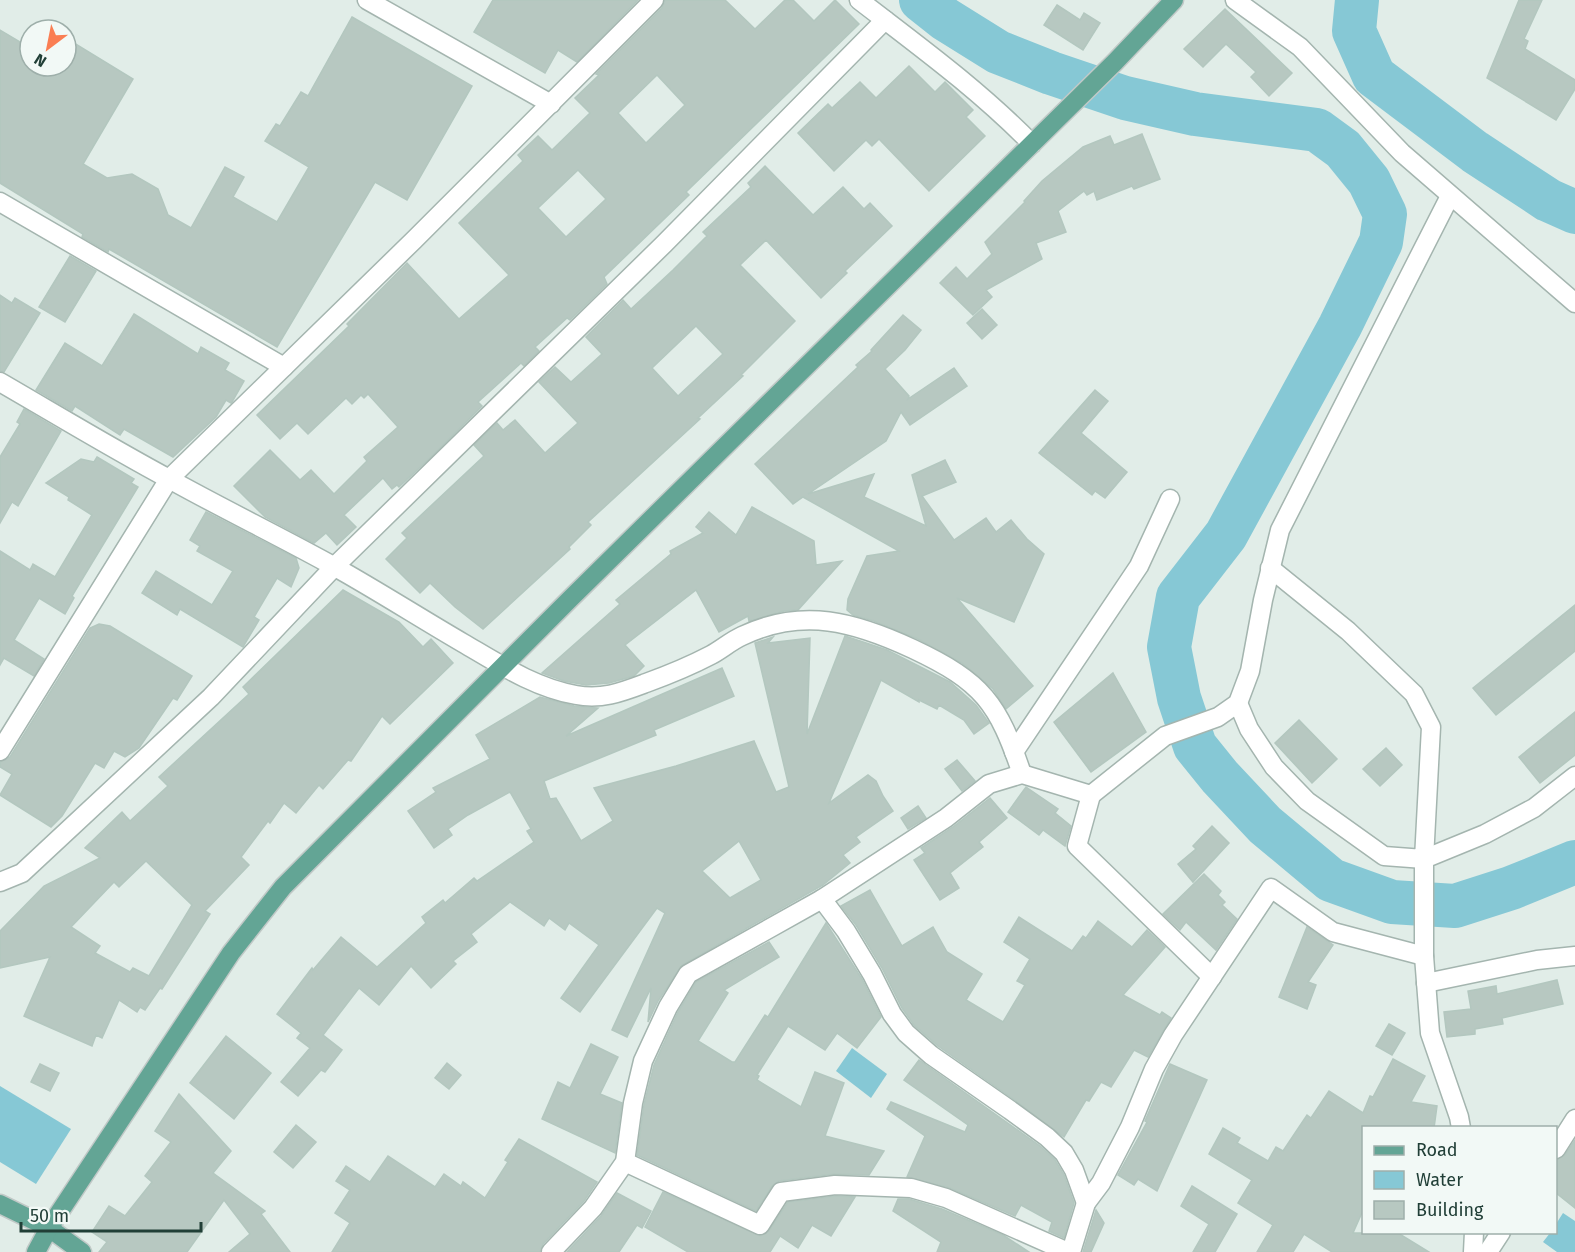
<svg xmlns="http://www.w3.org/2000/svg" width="1575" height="1252" viewBox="0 0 1575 1252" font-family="'Fira Sans',sans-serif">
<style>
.water{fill:#86c8d5}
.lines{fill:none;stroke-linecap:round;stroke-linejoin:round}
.river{stroke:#86c8d5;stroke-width:44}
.building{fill:#b7c8c1;stroke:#b3c7bf;stroke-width:1.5;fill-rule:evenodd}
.minor-casing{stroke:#a4b5af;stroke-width:21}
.major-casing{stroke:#c1c9c7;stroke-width:21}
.minor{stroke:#fff;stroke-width:18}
.major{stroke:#63a595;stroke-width:18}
</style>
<rect width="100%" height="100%" fill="#e1ede8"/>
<g class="water">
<path d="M852 1048 887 1074 871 1098 836 1071Z"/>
<path d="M0 1086 71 1129 36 1184 0 1162Z"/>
<path d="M1563 1213 1575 1221V1252H1557L1543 1242 1550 1233 1556 1232V1224Z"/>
</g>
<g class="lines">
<g class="river">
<path d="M921 0 945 19 998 52 1051 73 1125 98 1195 114 1317 130 1343 149 1369 181 1385 214 1381 242 1340 326 1226 535 1178 597 1169 647 1179 698 1195 746 1220 777 1265 825 1331 880 1392 902 1455 906 1511 888 1575 862"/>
<path d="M1357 0 1354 31 1374 76 1475 152 1548 200 1575 212"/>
</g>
</g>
<g class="building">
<path d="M493 0H638L577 62 558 50 545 73 474 32Z"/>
<path d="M665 0H725L755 29 785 0H793L814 21 835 0 859 24 686 192 689 195 604 277 607 284 570 320 567 318 535 347 539 351 524 366 521 363 478 402 482 406 433 455 399 487 397 485 392 489 383 478 344 515 356 527 337 545 326 533 314 543 265 517 234 486 270 450 300 480 311 470 334 494 367 461 364 457 398 427 368 394 364 398 361 395 352 404 346 398 308 434 297 423 280 439 257 415 349 326 347 324 407 263 459 319 509 275 459 223 523 161 518 155 538 136 552 150 590 113 575 98 599 75 596 74 662 8ZM657 75 685 105 646 143 618 113ZM578 170 606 199 566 237 538 208Z"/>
<path d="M1519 0H1542L1524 39 1528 41 1525 49 1575 80V89L1556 120 1487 78Z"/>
<path d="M1057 5 1080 20 1084 13 1100 23 1083 50 1044 25Z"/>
<path d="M1225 9 1292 73 1269 96 1251 77 1256 72 1226 44 1203 67 1184 49Z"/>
<path d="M352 17 472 86 407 200 375 182 277 347 109 249 108 252 82 237 83 234 0 183V30L30 48V66H66V38L133 79 83 164 107 178 132 174 158 189 168 215 191 228 225 167 244 177 233 197 277 222 309 167 265 141 276 124 280 126 301 92 308 96Z"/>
<path d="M909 66 935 92 945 82 973 110 966 117 985 136 929 191 879 139 872 146 866 140 834 171 798 133 828 104 832 108 860 82 876 98Z"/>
<path d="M1142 134 1160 179 1134 189 1132 186 1097 200 1094 191 1087 195 1084 191 1058 211 1066 232 1036 243 1042 259 986 290 992 297 973 315 940 283 956 267 967 279 992 254 985 242 1025 202 1024 201 1042 181 1083 147 1110 136 1114 145Z"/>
<path d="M765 166 813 215 843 187 864 209 870 203 892 226 845 271 847 273 821 298 766 240 740 265 795 321 741 375 743 376 698 418 700 419 588 522 591 525 569 547 570 549 483 629 455 607 430 583 420 593 386 559 407 538 402 533 484 456 474 445 497 423 503 430 515 420 545 453 578 423 539 382 555 367 571 382 602 354 586 337 623 300 631 309 673 270 707 236 703 232 751 187 748 183ZM696 326 723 354 678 396 652 368Z"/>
<path d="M70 256 96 271 65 322 39 307Z"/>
<path d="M0 295 12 303 15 298 40 313 4 372 0 371Z"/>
<path d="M982 309 997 325 982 339 967 323Z"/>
<path d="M134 314 198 354 201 347 229 363 225 370 244 381 232 402 231 403 226 400 216 417 173 457 124 429 120 435 75 406 72 411 36 390 65 343 102 366Z"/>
<path d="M903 315 921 330 905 350 885 369 909 396 908 399 954 368 967 386 910 425 901 412 886 441 808 494 874 474 864 497 926 526 912 475 945 460 956 482 922 496 954 540 986 518 996 532 1011 520 1027 539 1044 554 1014 622 957 598 1033 686 1006 709 993 689 962 663 918 639 874 621 853 615 847 610 848 599 867 556 899 551 803 497 793 504 755 464 858 367 856 365 872 351 871 350Z"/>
<path d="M1095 390 1108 401 1081 433 1127 472 1105 498 1095 491 1092 495 1039 453Z"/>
<path d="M24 409 61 431 18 506 12 502 0 523V457L20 424 17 422Z"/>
<path d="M97 457 134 479 131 483 138 487 72 596 74 598 65 614 39 598 14 640 44 659 34 676 4 658 0 665V551L30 570 33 564 55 577 92 515 68 500 69 497 46 483 81 459 94 462Z"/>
<path d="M752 507 814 541 816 565 842 561 798 610 784 611 749 621 748 616 719 632 696 590 625 645 644 666 634 676 609 683 586 685 564 681 542 673 620 604 616 600 671 554 670 551 703 533 696 527 709 512 736 535Z"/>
<path d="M206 512 296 558 299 568 291 587 277 578 254 617 259 620 243 647 180 609 177 615 142 593 156 571 212 605 233 571 197 551 200 546 190 540Z"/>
<path d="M343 590 399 622 423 647 431 639 453 663 390 724 382 716 351 761 348 760 323 789 319 785 296 813 284 803 270 823 268 821 241 857 249 865 205 911 210 914 162 989 160 988 145 1010 140 1007 137 1012 119 1000 102 1038 96 1035 92 1046 24 1016 50 957 0 968V931L44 886 100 858 85 848 122 812 130 821 168 786 159 777 249 694 243 687ZM146 861 192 905 149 976 133 968 130 972 95 953 100 946 71 927 114 882 119 887Z"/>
<path d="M1575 605V651L1496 715 1473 688Z"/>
<path d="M99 624 110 626 192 676 177 700 173 698 139 748 125 757 114 751 104 768 95 763 62 816 51 827 0 795 12 774 0 767V762L10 757 90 628Z"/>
<path d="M845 636 887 650 950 682 976 705 989 723 974 734 964 720 939 705 937 709 919 700V702L881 680 829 803 868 775 876 781 883 796 893 811 856 837 860 842 843 855 850 863 823 885 682 965 658 1001 648 1022 651 988 627 1037 612 1030 665 913 657 908 580 1012 561 998 599 945 569 923 565 930 549 918 544 926 510 902 471 934 477 942 453 961 456 964 431 988 411 966 379 1005 359 988 323 1035 342 1050 325 1072 321 1070 298 1096 281 1082 310 1048 297 1038 301 1033 277 1014 312 968 313 970 341 937 377 967 426 923 422 917 443 900 445 903 474 878 477 881 534 842 527 831 531 829 510 792 468 815 448 829 452 835 434 848 408 811 436 792 433 788 490 759 476 735 540 697 574 706 598 708 566 736 722 668 734 696 654 730 656 735 544 781 550 799 556 798 581 841 613 821 594 788 676 766 754 741 776 792 789 787 755 643 773 637 768 643 810 638 807 734ZM739 841 761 880 730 898 702 871Z"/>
<path d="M1113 673 1146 732 1091 772 1054 722Z"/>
<path d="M1575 712V755L1540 783 1519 757Z"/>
<path d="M1299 720 1337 759 1312 783 1275 743Z"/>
<path d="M1386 748 1402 765 1380 786 1363 769Z"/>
<path d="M957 760 975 781 962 791 945 769Z"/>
<path d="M1026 787 1058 809 1055 813 1071 826 1065 846 1043 830 1039 835 1008 812Z"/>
<path d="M990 798 1007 818 979 842 983 847 950 873 959 888 940 900 914 860 925 853 921 848 953 827Z"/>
<path d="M918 806 926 818 908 829 901 818Z"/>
<path d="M1212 826 1229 843 1193 882 1178 864 1196 849 1193 846Z"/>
<path d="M1204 874 1221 891 1218 895 1225 902 1222 905 1237 919 1216 950 1186 922 1180 930 1163 914Z"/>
<path d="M870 890 902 946 933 927 947 952 982 974 966 1000 1003 1022 1025 985 1017 981 1030 959 1004 942 1019 917 1072 951 1083 936 1086 938 1098 921 1132 947 1147 930 1165 947 1123 995 1160 1015 1162 1012 1171 1018 1148 1057 1134 1050 1111 1087 1101 1082 1089 1101 1086 1100 1064 1137 1016 1101 938 1046 914 1025 902 1008 882 968 856 925 841 906Z"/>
<path d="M826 923 862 979 881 1017 857 1048 837 1033 825 1050 788 1026 757 1075 759 1076 757 1080 801 1107 815 1072 844 1083 825 1136 884 1151 869 1175 834 1174 779 1181 772 1186 756 1211 637 1155 644 1105 654 1065 678 1012 696 982 769 942 779 957 724 990 728 993 698 1041 732 1062H735L765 1015 768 1017Z"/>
<path d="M1307 927 1333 945 1308 982 1316 985 1307 1009 1279 997Z"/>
<path d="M1557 980 1563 1004 1502 1018 1503 1024 1475 1029V1034L1447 1037 1444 1012 1471 1009 1468 991 1496 986 1497 994Z"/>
<path d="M1389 1024 1405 1033 1392 1055 1376 1046Z"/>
<path d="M226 1036 271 1073 234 1119 190 1083Z"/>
<path d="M591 1044 618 1057 600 1094 622 1103 615 1153 542 1119 558 1082 570 1088Z"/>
<path d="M1393 1059 1425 1076 1411 1102 1437 1106 1434 1128H1364V1208L1353 1233H1398L1429 1252H1332L1304 1234 1293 1252H1257L1273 1225 1238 1203 1252 1180 1209 1154 1223 1128 1240 1138 1237 1143 1268 1161 1276 1147 1283 1151 1307 1115 1311 1118 1329 1091 1363 1113 1370 1096 1373 1097Z"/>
<path d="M919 1060 1040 1146 1055 1160 1064 1175 1074 1203 1064 1238 1049 1231 1052 1222 1021 1205 1015 1216 950 1188 907 1177 925 1136 887 1109 891 1102 965 1132 968 1125 904 1080Z"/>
<path d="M447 1063 461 1075 449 1089 435 1078Z"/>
<path d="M40 1064 59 1073 50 1091 31 1082Z"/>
<path d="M1170 1064 1207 1080 1157 1191 1138 1179 1134 1185 1118 1175 1147 1122 1145 1121Z"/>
<path d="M179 1094 231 1151 213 1173 265 1211 261 1214 290 1252H229L250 1234 224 1200 187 1252H99L107 1242 92 1232 109 1206 125 1216 152 1182 145 1176 171 1142 155 1131Z"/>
<path d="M296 1125 316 1142 293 1168 274 1152Z"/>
<path d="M519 1139 597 1182 584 1201 543 1244 540 1252H332L350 1223 335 1213 350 1190 336 1181 346 1166 370 1182 388 1156 435 1187 444 1174 461 1186 463 1182 485 1198 508 1162 505 1160Z"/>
<path d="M1575 1140V1208L1556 1193V1160L1565 1155Z"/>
<path d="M1192 1186 1237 1214 1215 1252H1193L1209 1224 1181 1206Z"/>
<path d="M663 1192 760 1236 769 1231 788 1202 836 1196 855 1197 831 1236 812 1225 798 1248 780 1236 770 1252H688L645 1227Z"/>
<path d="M617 1193 651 1211 642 1228 637 1225 619 1252H567L601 1216Z"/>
<path d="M898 1199H909L942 1209 1003 1235 1029 1252H937L941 1242 893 1211Z"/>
<path d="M1096 1210 1104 1223 1091 1252H1083Z"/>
</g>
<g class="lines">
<defs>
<g id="minor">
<path d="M367 0 551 104"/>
<path d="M859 0C920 47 978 89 1032 144"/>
<path d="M1235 0 1300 47 1402 153 1575 303"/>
<path d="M0 202 284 367"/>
<path d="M0 382C57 415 113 449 171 480 225 510 281 537 335 567 378 591 420 618 463 643 499 664 535 688 576 695 602 700 622 692 646 683 668 675 690 666 711 655 722 649 731 641 742 636 803 607 855 622 913 649 983 682 998 703 1022 774"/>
<path d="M1238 703 1249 729 1274 767 1307 801 1384 856 1424 859 1431 727 1414 694 1348 631 1270 568"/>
<path d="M0 751 169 479 414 240 654 0"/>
<path d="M1014 752 1139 566 1170 499"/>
<path d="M1091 795 1077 846 1212 977"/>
<path d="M0 882 22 873 211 697 334 567 664 244 885 20"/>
<path d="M822 899 846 931 872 974 892 1014 906 1033 931 1055 1010 1110 1047 1137 1064 1153 1074 1170 1086 1203"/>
<path d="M1426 983 1537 960 1575 956"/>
<path d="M1461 1128 1459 1117 1430 1033 1424 956V859L1485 834 1534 808 1575 776"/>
<path d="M1556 1149 1575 1119"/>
<path d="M625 1162 760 1225 781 1192 835 1185 911 1188 946 1198 1068 1252"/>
<path d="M551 1252 593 1208 625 1162 633 1103 643 1061 668 1007 688 974 822 899 946 818 989 784 1022 774 1091 795 1165 736 1218 717 1238 703 1250 671 1263 600 1280 530 1450 196"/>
<path d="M1071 1252 1086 1203 1101 1183 1130 1127 1154 1069 1173 1035 1271 888 1333 932 1424 956"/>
<path d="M1473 1252 1474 1232"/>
<path d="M1488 1252 1501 1232"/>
</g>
<g id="major">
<path d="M0 1204 49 1228 82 1252"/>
<path d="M36 1252 49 1228 231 953 283 887 570 599 1115 62 1174 0"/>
</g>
</defs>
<use href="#minor" class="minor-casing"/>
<use href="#major" class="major-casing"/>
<use href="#minor" class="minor"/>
<use href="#major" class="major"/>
</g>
<rect x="1362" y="1126" width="195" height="108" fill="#f2f9f6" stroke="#9eafaa" stroke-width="1.5"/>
<rect x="1374" y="1146" width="30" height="9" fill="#63a595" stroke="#9eafaa" stroke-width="1.5"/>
<text x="1416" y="1156" font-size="18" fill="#213f37">Road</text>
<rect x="1374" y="1171" width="30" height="18" fill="#86c8d5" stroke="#9eafaa" stroke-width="1.5"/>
<text x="1416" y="1186" font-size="18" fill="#213f37">Water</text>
<rect x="1374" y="1201" width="30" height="18" fill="#b7c8c1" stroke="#9eafaa" stroke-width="1.5"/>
<text x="1416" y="1216" font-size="18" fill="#213f37">Building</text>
<g transform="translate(48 48) rotate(212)"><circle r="28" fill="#f2f9f6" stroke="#9eafaa" stroke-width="1.5"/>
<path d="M0-4.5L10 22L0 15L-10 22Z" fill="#fa7e53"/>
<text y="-9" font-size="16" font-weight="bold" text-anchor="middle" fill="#213f37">N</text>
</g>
<path d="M21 1222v9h180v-9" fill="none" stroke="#213f37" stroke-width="3"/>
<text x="30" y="1222" font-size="18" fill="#213f37" stroke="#f2f9f6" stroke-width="4.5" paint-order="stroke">50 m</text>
</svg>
